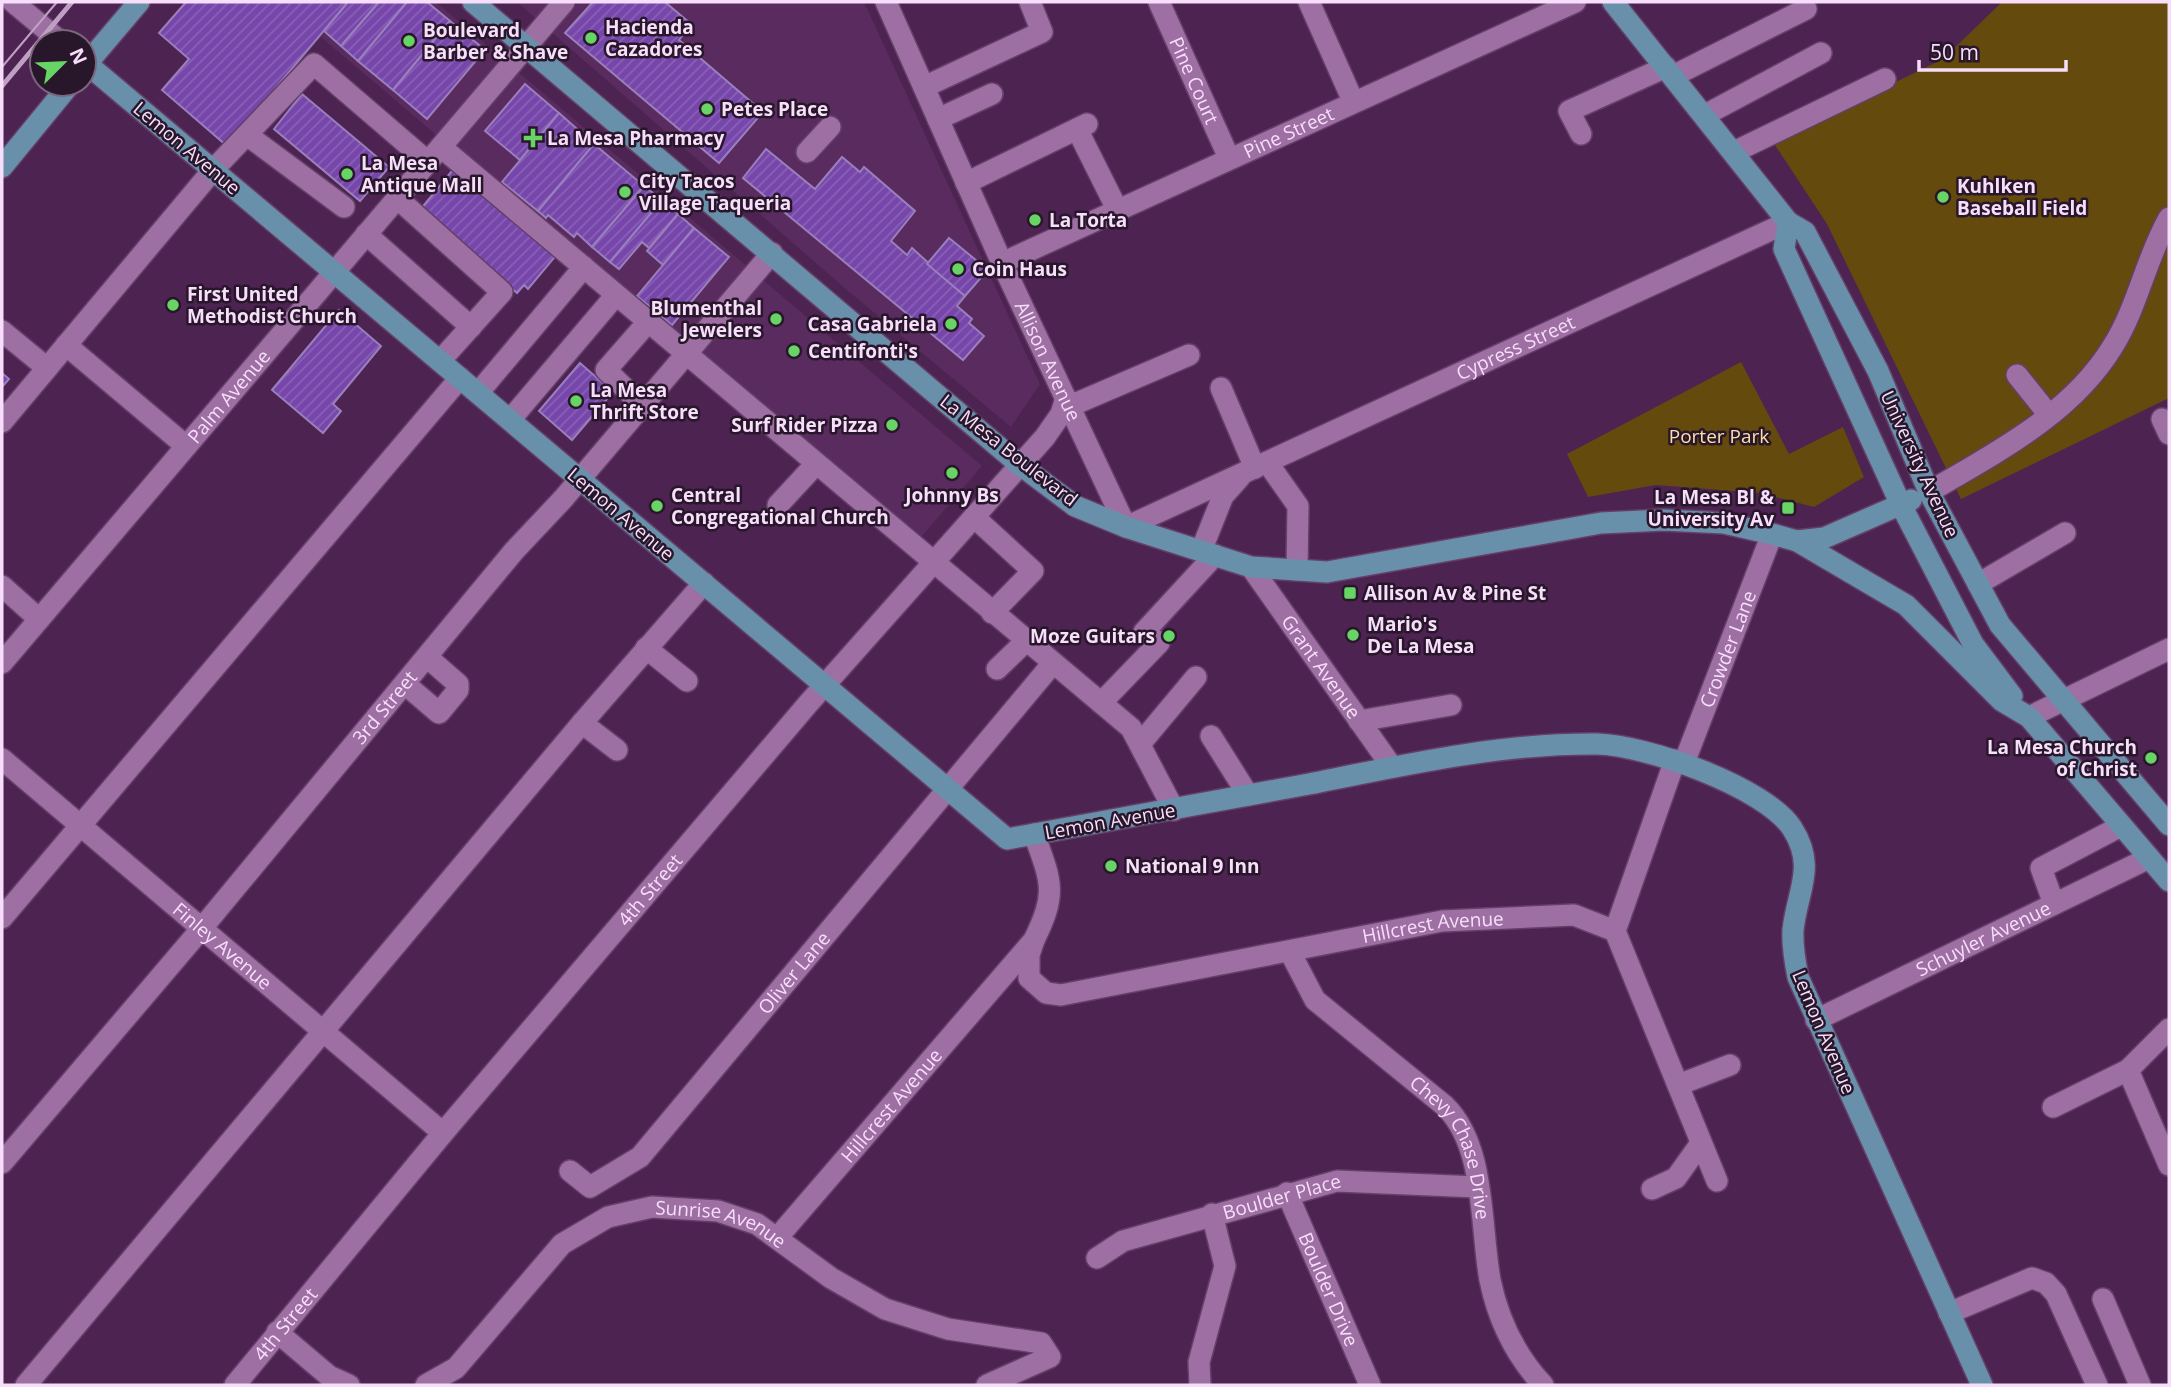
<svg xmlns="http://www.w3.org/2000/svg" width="2171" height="1387" viewBox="0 0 2171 1387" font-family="'Open Sans',sans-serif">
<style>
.built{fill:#592b5f}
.park{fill:#644a0d}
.building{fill:url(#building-hatch);stroke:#997fbc;stroke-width:2}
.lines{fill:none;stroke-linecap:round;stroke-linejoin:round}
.minor-casing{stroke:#644069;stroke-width:24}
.major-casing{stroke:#644069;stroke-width:24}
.minor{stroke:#9e6fa3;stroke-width:21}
.major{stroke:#6990aa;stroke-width:21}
.tram{stroke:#bfa0c2;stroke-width:2}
.rail{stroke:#bfa0c2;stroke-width:5}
.poi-dot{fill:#68d465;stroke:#28162a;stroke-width:2.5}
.labels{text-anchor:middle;stroke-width:5;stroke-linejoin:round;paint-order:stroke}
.poi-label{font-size:19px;font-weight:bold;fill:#f7defa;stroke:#28162a;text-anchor:start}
.street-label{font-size:19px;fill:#f7defa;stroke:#28162a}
.park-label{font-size:19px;fill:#fbdfaa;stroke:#28162a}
</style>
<defs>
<pattern id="building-hatch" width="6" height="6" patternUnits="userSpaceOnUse" patternTransform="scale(1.75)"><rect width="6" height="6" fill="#7646aa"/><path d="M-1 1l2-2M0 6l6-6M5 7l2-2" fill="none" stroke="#8a60b7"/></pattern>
</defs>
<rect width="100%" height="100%" fill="#4d2352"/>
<g class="built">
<path d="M351 2H436L982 466 916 543 321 37Z"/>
<path d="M517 2H864L1040 384 1011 427 848 291Z"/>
</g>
<g class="park">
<path d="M2002 2H2169V398L1961 499 1827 224 1773 142 1943 59Z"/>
<path d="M1741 362 1789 454 1843 427 1864 477 1814 507 1760 493 1656 485 1588 497 1567 454Z"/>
</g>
<g class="building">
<path d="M186 2H348L227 146 162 90 189 59 159 33Z"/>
<path d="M348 2H379L341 46 324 31Z"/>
<path d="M379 2H407L358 61 341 46Z"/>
<path d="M407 2H427L450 21 393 90 358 61Z"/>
<path d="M593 2H665L691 24 679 40 763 112 719 163 565 33Z"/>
<path d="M450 21 485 50 427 119 393 90Z"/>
<path d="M525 84 559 113 520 160 485 131Z"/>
<path d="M302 94 389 167 360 201 274 129Z"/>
<path d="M559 113 594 144 538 211 502 182Z"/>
<path d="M594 144 644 186 592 247 577 233 574 237 548 215 546 218 538 211Z"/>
<path d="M766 149 815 189 842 157 860 172 864 167 915 211 891 241 907 255 912 248 965 296 957 306 972 319 969 323 984 336 963 360 743 178Z"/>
<path d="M456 166 558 253 528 289 524 285 517 293 420 210Z"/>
<path d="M644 186 662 200 610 262 592 247Z"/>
<path d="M662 200 678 214 649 248 642 242 619 269 610 262Z"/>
<path d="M678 214 694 228 663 265 647 251Z"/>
<path d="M694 228 729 257 672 325 637 296Z"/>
<path d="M949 238 982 265 985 273 965 296 927 264Z"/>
<path d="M339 310 381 346 333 404 341 411 323 433 272 390Z"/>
<path d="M580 363 613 392 572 440 539 411Z"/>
<path d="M2 373 9 379 2 387Z"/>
</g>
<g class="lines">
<defs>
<g id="minor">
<path d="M13 2 61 42"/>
<path id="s1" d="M886 2 1002 263 1126 527 1788 222"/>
<path id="s2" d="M1159 2 1229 158"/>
<path d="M1309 2 1353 101"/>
<path d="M1673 76 1806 9"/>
<path d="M924 87 1042 32 1030 2"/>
<path d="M1705 115 1821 53"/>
<path d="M938 119 992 94"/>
<path d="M1077 129 1117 209"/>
<path d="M1581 134 1569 111 1666 67"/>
<path d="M247 135 344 207"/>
<path d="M441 147 1131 728 1174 810"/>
<path d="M807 152 830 127"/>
<path d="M1734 152 1885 79"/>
<path d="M966 183 1087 124"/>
<path d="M397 198 502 292 440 361"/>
<path d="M366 234 471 327"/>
<path id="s3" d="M1002 263 1575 2"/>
<path d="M2 331 47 368"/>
<path d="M66 345 186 446"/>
<path d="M2017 375 2049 415"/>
<path d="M1221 388 1255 468"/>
<path d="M478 393 584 267"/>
<path d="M643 406 606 370 648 322"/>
<path d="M1070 406 1189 355"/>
<path d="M2162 419 2169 434"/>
<path d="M510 420 616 295"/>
<path d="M2 422 213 170 314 64 428 162"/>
<path d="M1267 462 1298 506 1297 570"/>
<path d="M1929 492C1995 453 2072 414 2113 346 2138 306 2146 258 2169 218"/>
<path d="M778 505 816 464"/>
<path d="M974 517 1033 571 992 613"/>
<path d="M1201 551 1223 496 1240 477"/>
<path id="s4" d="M1251 567 1392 767"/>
<path d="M1978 584 2065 533"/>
<path d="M2 586 39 619"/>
<path d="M646 648 687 681"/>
<path id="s5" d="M2 663 564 2"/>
<path d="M997 669 1026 641"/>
<path d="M405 684 439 713 458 690V684L427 657"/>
<path d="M1101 703 1159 643 1144 632 1215 555"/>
<path d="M2029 717 2169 649"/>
<path d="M1359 721 1451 705"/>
<path d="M582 723 617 750"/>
<path d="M1211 736 1248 795"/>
<path d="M1140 744 1196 677"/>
<path id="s6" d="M2 759 443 1133"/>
<path id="s7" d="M1684 763 1772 534"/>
<path d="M2054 904 2041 868 2121 826"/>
<path d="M2 918 460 378"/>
<path d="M1615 931 1675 760"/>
<path id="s8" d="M1034 940 1029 955V978L1046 993 1061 995 1442 921 1574 915 1615 931 1717 1181"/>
<path id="s9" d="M1290 952 1315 1000 1445 1106C1486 1146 1480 1225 1490 1280 1498 1319 1516 1356 1543 1385"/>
<path id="s10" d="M1816 1020 2149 858"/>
<path d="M2169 1029 2128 1070 2169 1165"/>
<path d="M1678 1085 1730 1065"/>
<path d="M2053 1107 2128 1070"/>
<path id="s11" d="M2 1163 202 928 514 551 563 499 772 253"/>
<path id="s12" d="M570 1171 590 1187 640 1157 1053 663"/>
<path d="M1652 1189 1676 1178 1701 1143"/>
<path id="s13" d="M1287 1193 1370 1385"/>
<path id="s14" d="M777 1238 1034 940C1057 893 1052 883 1034 834"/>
<path id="s15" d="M1097 1258 1123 1241 1337 1181 1477 1187"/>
<path d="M2103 1299 2140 1385"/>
<path d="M1949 1313 2032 1278 2046 1283 2056 1294 2097 1385"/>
<path d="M277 1332 329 1376 349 1385"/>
<path d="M26 1385 582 723 704 583"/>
<path id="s16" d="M235 1385 443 1133 807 705 1045 437 1061 414 1066 398"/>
<path id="s17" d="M426 1385 456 1368 562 1244 608 1217 652 1207 718 1211 757 1224 831 1278 885 1309 948 1329 1041 1343 1050 1357 987 1385"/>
<path d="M1200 1385 1199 1362 1225 1266 1212 1214"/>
</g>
<g id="major">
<path d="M473 2 1019 464 1075 506 1126 527 1251 567 1327 572 1601 523 1664 520 1724 523 1772 534 1797 541 1906 605 2002 701 2029 717 2169 881"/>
<path d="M1613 2 1788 222 1805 232 1878 371 1929 492 2000 625 2169 825"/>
<path d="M87 64 1007 839C1108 821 1209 803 1309 784 1403 765 1501 743 1597 744 1646 745 1765 787 1792 828 1817 867 1797 891 1793 930 1792 946 1795 962 1798 977L1982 1385"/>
<path d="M84 67 139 2"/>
<path d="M2 167 70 84"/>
<path d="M1788 222 1784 249 1901 505 1973 644 2012 696"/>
<path d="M1797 541 1824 538 1911 500"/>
</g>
</defs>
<use href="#minor" class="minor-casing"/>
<use href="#major" class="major-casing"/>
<use href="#minor" class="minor"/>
<use href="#major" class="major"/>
<path class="tram" d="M2 67 57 2"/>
<path class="rail" d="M2 86 72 2"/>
</g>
<g class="poi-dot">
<circle cx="591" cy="38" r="7"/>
<circle cx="409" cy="41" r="7"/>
<circle cx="707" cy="109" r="7"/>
<path d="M529.5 127.5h7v7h7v7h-7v7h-7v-7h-7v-7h7z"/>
<circle cx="347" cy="174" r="7"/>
<circle cx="625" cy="192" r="7"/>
<circle cx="1943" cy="197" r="7"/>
<circle cx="1035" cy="220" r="7"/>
<circle cx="958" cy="269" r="7"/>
<circle cx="173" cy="305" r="7"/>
<circle cx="776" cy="319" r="7"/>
<circle cx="951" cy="324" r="7"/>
<circle cx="794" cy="351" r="7"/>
<circle cx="576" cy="401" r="7"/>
<circle cx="892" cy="425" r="7"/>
<circle cx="952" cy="473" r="7"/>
<circle cx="657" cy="506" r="7"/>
<rect x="1781" y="501" width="14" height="14" rx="3.5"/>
<rect x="1343" y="586" width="14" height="14" rx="3.5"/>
<circle cx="1353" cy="635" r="7"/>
<circle cx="1169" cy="636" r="7"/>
<circle cx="2151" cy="758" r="7"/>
<circle cx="1111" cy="866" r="7"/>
</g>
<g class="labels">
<g class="poi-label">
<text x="605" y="34">Hacienda<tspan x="605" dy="22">Cazadores</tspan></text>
<text x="423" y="37">Boulevard<tspan x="423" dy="22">Barber &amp; Shave</tspan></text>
<text x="721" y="116">Petes Place</text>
<text x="547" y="145">La Mesa Pharmacy</text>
<text x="361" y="170">La Mesa<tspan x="361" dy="22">Antique Mall</tspan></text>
<text x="639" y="188">City Tacos<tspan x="639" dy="22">Village Taqueria</tspan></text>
<text x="1957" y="193">Kuhlken<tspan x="1957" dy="22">Baseball Field</tspan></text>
<text x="1049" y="227">La Torta</text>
<text x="972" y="276">Coin Haus</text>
<text x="187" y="301">First United<tspan x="187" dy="22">Methodist Church</tspan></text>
<text x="762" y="315" text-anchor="end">Blumenthal<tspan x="762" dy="22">Jewelers</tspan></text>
<text x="937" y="331" text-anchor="end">Casa Gabriela</text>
<text x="808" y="358">Centifonti's</text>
<text x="590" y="397">La Mesa<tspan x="590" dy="22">Thrift Store</tspan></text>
<text x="878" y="432" text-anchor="end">Surf Rider Pizza</text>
<text x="671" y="502">Central<tspan x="671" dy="22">Congregational Church</tspan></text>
<text x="952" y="502" text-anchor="middle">Johnny Bs</text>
<text x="1774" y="504" text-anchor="end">La Mesa Bl &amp;<tspan x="1774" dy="22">University Av</tspan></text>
<text x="1364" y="600">Allison Av &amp; Pine St</text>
<text x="1367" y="631">Mario's<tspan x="1367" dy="22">De La Mesa</tspan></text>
<text x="1155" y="643" text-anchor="end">Moze Guitars</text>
<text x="2137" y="754" text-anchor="end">La Mesa Church<tspan x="2137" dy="22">of Christ</tspan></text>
<text x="1125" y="873">National 9 Inn</text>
</g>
<g class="street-label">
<text dy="7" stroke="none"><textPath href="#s2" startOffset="86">Pine Court</textPath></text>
<text dy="7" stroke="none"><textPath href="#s3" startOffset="315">Pine Street</textPath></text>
<text transform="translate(187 148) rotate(40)" y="7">Lemon Avenue</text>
<text dy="7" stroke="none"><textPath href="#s1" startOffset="1006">Cypress Street</textPath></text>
<text dy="7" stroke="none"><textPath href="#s1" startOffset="394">Allison Avenue</textPath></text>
<text dy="7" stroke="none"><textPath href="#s5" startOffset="350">Palm Avenue</textPath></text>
<text transform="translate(1009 450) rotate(38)" y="7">La Mesa Boulevard</text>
<text transform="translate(1920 464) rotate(65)" y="7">University Avenue</text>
<text transform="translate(621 514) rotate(40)" y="7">Lemon Avenue</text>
<text dy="7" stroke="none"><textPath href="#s7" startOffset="122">Crowder Lane</textPath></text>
<text dy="7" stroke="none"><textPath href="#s4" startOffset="122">Grant Avenue</textPath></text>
<text dy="7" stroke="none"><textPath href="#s11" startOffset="595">3rd Street</textPath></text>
<text transform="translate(1110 821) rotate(-10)" y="7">Lemon Avenue</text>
<text dy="7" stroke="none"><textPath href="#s16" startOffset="646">4th Street</textPath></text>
<text dy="7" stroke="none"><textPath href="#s8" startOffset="455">Hillcrest Avenue</textPath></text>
<text dy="7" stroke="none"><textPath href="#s10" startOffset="186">Schuyler Avenue</textPath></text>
<text dy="7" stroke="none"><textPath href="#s6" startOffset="289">Finley Avenue</textPath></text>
<text dy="7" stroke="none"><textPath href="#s12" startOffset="324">Oliver Lane</textPath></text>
<text transform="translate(1824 1032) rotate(67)" y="7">Lemon Avenue</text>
<text dy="7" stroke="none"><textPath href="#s14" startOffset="175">Hillcrest Avenue</textPath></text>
<text dy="7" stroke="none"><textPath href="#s9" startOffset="262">Chevy Chase Drive</textPath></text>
<text dy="7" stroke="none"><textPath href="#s15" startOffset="196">Boulder Place</textPath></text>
<text dy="7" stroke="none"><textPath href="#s17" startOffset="368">Sunrise Avenue</textPath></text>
<text dy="7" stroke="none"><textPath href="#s13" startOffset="105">Boulder Drive</textPath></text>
<text dy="7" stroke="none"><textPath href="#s16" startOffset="79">4th Street</textPath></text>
</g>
<g class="park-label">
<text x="1719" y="443">Porter Park</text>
</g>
</g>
<rect width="2171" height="1387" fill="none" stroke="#f7defa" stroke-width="7"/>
<g transform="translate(63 63) rotate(66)"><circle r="33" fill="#28162a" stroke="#7b667d" stroke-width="2"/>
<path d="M0-5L12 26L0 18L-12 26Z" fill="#68d465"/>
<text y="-10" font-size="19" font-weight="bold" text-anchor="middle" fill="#f7defa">N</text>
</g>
<path d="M1919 60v10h147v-10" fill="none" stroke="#f7defa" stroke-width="3.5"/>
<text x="1930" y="60" font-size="21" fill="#f7defa" stroke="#28162a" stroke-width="5" paint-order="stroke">50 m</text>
</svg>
